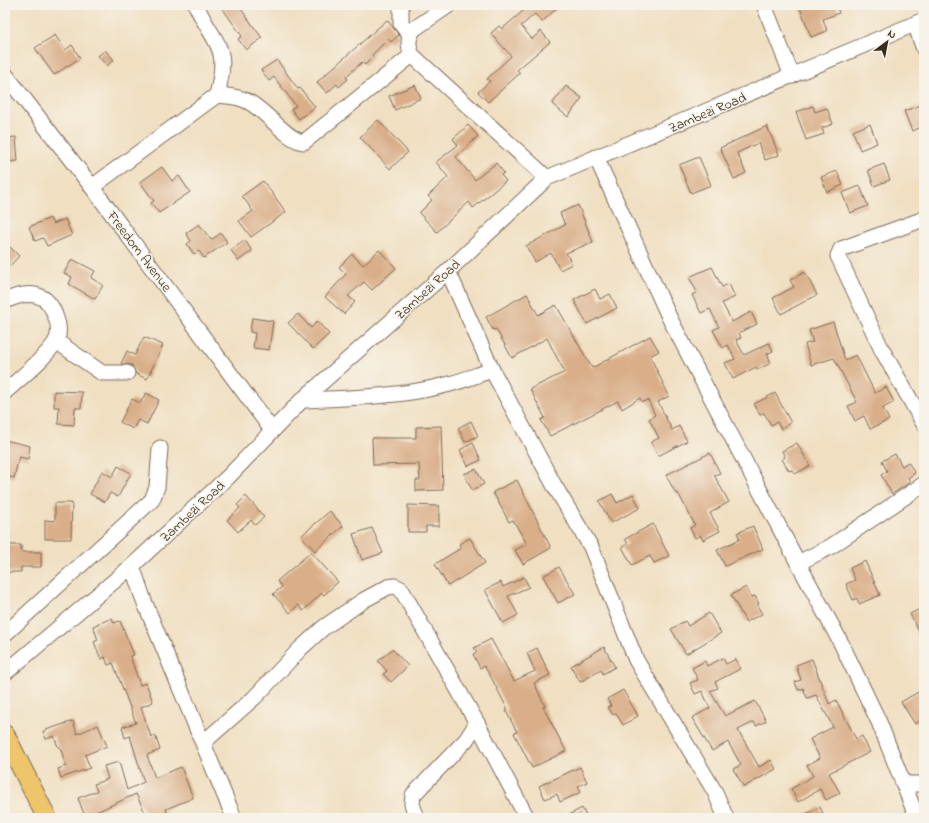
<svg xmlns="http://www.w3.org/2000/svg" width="929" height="823" viewBox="0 0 929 823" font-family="'Indie Flower',sans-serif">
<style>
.building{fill:#d9ae88}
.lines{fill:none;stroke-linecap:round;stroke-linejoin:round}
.minor-casing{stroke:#7a6957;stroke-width:17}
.major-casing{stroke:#7a6957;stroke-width:21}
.minor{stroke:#fff;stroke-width:15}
.major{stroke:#eec569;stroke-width:19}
.labels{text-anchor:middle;stroke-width:3;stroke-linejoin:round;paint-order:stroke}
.street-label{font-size:14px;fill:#3b2a1e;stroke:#f7f3e8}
</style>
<rect width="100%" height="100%" fill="#f7f3e8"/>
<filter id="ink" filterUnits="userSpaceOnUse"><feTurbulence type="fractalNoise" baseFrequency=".025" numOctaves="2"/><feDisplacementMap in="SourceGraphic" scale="8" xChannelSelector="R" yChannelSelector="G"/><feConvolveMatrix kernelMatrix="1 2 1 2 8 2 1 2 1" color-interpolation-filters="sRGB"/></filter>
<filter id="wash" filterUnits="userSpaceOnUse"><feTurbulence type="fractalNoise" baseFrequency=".012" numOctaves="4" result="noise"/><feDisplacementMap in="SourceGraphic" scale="16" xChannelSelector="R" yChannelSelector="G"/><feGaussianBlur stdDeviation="0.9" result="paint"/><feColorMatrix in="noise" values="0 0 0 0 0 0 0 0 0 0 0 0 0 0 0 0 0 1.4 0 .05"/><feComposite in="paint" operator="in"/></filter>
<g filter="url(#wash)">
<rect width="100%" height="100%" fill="#f0dfc1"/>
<g id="blocks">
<g class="building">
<path d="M220 5H238L262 38 246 50 238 39 242 36Z"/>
<path d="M530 5H560L542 22 535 14 521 26 532 39 541 31 550 42 517 70 520 73 488 102 478 92 490 81 487 79 511 56 491 33 499 26 502 29Z"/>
<path d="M799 5H836L839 13 823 19 827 31 811 37Z"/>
<path d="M387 20 399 35 391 42 388 39 372 55 373 57 365 65 362 62 346 77 348 79 339 87 337 84 327 93 317 82Z"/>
<path d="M55 35 65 50 72 45 80 58 54 75 35 48Z"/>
<path d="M105 50 114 60 107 66 98 56Z"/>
<path d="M277 60 298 89 300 88 315 107 299 119 291 109 296 106 274 77 269 81 261 70Z"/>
<path d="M415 85 421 98 395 110 389 96Z"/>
<path d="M566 86 582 98 568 117 552 104Z"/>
<path d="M924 104V126L912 131 904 111Z"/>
<path d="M813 106 815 112 827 108 833 124 822 128 824 134 806 140 796 112Z"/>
<path d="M378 120 408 152 390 169 360 137Z"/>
<path d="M870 124 877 143 860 150 853 131Z"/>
<path d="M468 125 478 136 456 157 475 180 496 163 504 173 501 175 506 181 473 208 469 202 437 232 419 213 432 200 428 196 448 177 436 162 458 145 453 139Z"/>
<path d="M767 126 779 155 765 160 758 143 737 153 746 173 734 179 720 148Z"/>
<path d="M16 137 18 161 5 162V138Z"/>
<path d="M699 157 711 185 691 193 679 165Z"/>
<path d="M884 164 890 180 874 186 868 170Z"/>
<path d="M162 167 172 181 179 176 190 192 159 213 151 203 154 201 140 182Z"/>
<path d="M837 171 843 185 827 192 821 177Z"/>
<path d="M263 181 286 212 251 237 239 221 253 211 242 196Z"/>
<path d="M860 186 868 206 850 213 842 193Z"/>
<path d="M578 205 593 242 566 253 572 264 560 270 551 253 535 262 526 246 565 225 560 213Z"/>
<path d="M50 218 53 224 65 219 72 235 47 246 43 238 35 241 29 227Z"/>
<path d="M199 224 211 240 221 233 227 242 204 258 199 251 194 254 187 244 191 241 186 233Z"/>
<path d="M245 240 252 251 238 261 231 250Z"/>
<path d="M5 242 19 256 5 271Z"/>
<path d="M379 250 396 268 372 290 364 282 348 296 355 302 344 314 325 297 346 274 339 267 352 254 363 265Z"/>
<path d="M72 259 95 271 91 278 103 285 95 299 69 284 72 277 64 273Z"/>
<path d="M712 267 722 287 729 284 735 297 722 303 732 322 751 312 757 324 739 333 741 338 736 340 744 355 769 343 773 351 767 354 771 363 757 370 756 367 733 379 725 363 735 359 728 345 723 348 713 330 719 327 710 309 701 313 692 295 697 292 689 277Z"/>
<path d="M805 272 817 295 781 314 773 298 794 287 790 280Z"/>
<path d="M595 289 600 299 610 294 617 308 587 324 574 300Z"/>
<path d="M527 294 538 315 556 305 592 368 650 336 659 351 650 356 669 396 658 402 672 430 679 426 687 441 658 456 651 442 659 438 649 419 655 415 648 400 642 402 640 398 622 409 618 401 550 436 541 420 545 418 530 389 565 372 556 356 547 338 512 358 496 329 493 330 486 317Z"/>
<path d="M298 314 311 328 317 321 329 334 313 349 288 323Z"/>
<path d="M252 318 273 321 269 350 253 348 255 333 250 332Z"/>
<path d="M833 322 845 360 856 355 875 393 886 387 894 402 883 408 889 420 870 429 864 416 855 421 848 406 857 402 834 358 811 365 805 344 813 342 809 330Z"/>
<path d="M144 337 163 345 147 379 136 374 132 365 121 364 127 351 135 355Z"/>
<path d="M54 391 82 392 81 408H75L74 425 58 424 59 407H54Z"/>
<path d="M146 393 159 400 147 424 138 420 133 429 120 422 132 399 140 403Z"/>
<path d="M775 393 791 423 781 429 777 422 771 425 764 413 760 415 754 404Z"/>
<path d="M471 421 478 436 465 442 458 428Z"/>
<path d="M441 426 443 490 416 491V480H420L419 464 373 465 372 438H416V427Z"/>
<path d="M5 440 30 446 28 459 19 457 14 478 5 476Z"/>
<path d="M473 443 481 460 468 466 460 450Z"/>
<path d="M797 443 810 466 795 474 792 470 789 471 782 459 785 457 782 451Z"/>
<path d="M710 453 720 473 714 475 729 502 710 513 720 531 703 540 700 535 695 538 690 528 695 525 678 493 676 494 666 475Z"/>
<path d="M895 454 902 466 908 462 915 473 908 478 910 482 892 494 881 475 887 471 882 461Z"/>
<path d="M118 466 131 473 118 497 110 493 105 502 90 494 102 471 112 477Z"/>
<path d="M476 469 484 484 472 490 464 474Z"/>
<path d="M517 480 551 548 523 564 515 550 527 544 513 520 509 522 493 492Z"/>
<path d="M612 494 617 503 633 494 640 508 611 523 599 501Z"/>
<path d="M246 496 264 517 255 525 251 520 238 532 227 520 240 508 237 505Z"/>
<path d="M55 503H72L71 539H45V520L55 521Z"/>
<path d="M408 505 439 506V526H426V532H408Z"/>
<path d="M330 511 343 526 315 551 301 536Z"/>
<path d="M653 524 669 556 654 563 650 556 632 565 622 547 628 544 625 539Z"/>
<path d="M753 526 763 549 725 566 717 550 740 539 737 533Z"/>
<path d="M372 528 383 553 362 560 353 534Z"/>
<path d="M470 538 485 563 448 586 435 564 461 548 459 544Z"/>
<path d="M5 545H21V552H41V567H21V572H5Z"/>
<path d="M311 552 338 582 324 595 322 593 303 611 298 605 290 613 273 594 282 587 277 581Z"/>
<path d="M865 561 880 595 859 604 857 598 853 600 846 584 855 580 850 568Z"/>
<path d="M559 567 575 594 558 603 543 576Z"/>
<path d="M524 577 529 587 508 596 518 615 503 623 485 590 501 582 503 587Z"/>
<path d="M746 587 751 597 755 596 759 604 757 605 762 614 746 622 731 595Z"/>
<path d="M924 607V642L910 614Z"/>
<path d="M709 613 721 633 686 654 671 629 685 621 688 626Z"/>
<path d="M112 618 114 623 120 621 134 655 130 656 140 685 146 683 153 702 141 707 151 737 155 735 160 750 147 755 155 778 181 767 193 798 166 809 167 812 159 816 158 812 147 817 136 794 85 817 78 798 97 791 94 784 108 779 104 766 119 762 127 790 144 782 130 736 125 738 122 727 136 723 113 663 108 665 105 657 101 659 94 642 98 640 93 626Z"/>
<path d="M491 639 514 681 535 671 527 653 537 648 550 675 534 683 545 706 543 707 566 751 532 768 514 733 517 732 506 711 508 710 492 679 484 666 480 668 473 654 477 652 474 648Z"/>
<path d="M604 647 615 667 603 674 601 670 580 682 571 666Z"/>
<path d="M392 649 408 666 391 682 383 674 387 671 378 661Z"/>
<path d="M723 658 726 664 736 659 740 669 715 682 718 688 710 691 725 716 755 701 766 721 756 726 754 722 738 730 759 767 771 760 776 769 744 787 733 769 741 765 728 742 712 751 692 718 710 708 702 691 695 694 690 683 698 680 692 668 705 661 707 666Z"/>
<path d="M812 659 829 704 836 700 856 739 862 736 870 752 829 773 840 793 826 800 820 789 798 802 791 789 813 776 807 765 820 758 810 739 833 727 816 695 807 698 803 688 798 690 795 682 801 680 796 665Z"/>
<path d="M623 690 638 716 623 725 616 713 613 715 608 707 611 706 607 699Z"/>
<path d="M920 691 924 698V718L915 724 901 702Z"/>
<path d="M73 721 77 734 98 725 107 746 85 755 90 768 61 778 58 769 66 766 60 747H58L54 736 46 739 43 731Z"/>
<path d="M580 767 587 782 578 786 581 792 560 802 557 794 545 799 539 786Z"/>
<path d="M820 807 825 818H798Z"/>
<path d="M582 808 587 818H563Z"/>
</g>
</g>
</g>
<g filter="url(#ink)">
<use href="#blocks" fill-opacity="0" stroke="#7a6957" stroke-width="1"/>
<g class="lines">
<defs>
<g id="minor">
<path d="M196 5C215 47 230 43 217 95"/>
<path d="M401 5V24L410 35"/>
<path d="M449 5 414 29C407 38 408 46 412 55L547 178"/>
<path d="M764 5 792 76"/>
<path d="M915 24 924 49"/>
<path d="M5 74 92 187 272 430"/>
<path d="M596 157 670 319 798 563 841 643 879 722 917 818"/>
<path d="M92 187 217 95C227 96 238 96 247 101 265 109 287 141 304 142L412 55"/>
<path d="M924 219 841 249 838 256 882 350 924 424"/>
<path d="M448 271 492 370 554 485 591 547 636 660 715 792 726 818"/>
<path d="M5 301C28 290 48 291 56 318 59 325 59 333 57 339 52 352 16 382 5 392"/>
<path d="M56 341 102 373H127"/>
<path d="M302 400C349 398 400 397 446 385 462 381 477 375 492 370"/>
<path d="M798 563 830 547 924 484"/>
<path d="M132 566 144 601 234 818"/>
<path d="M5 634 152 500 157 487 160 448"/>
<path d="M5 673 132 566 229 476 302 400 448 271 547 178 924 20"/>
<path d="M204 742 255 697 300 649 323 628 364 600 388 587 395 586 401 589 477 723 527 818"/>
<path d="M905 784H924"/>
<path d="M417 818 412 804 413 795 466 740 477 723"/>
</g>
<path id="major" d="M5 735 47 818"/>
</defs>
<use href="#minor" class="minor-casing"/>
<use href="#major" class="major-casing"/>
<use href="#minor" class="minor"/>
<use href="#major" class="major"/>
</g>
</g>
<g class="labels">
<g class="street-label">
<text transform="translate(707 112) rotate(-23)" y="5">Zambezi Road</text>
<text transform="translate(140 251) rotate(53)" y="5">Freedom Avenue</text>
<text transform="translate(427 289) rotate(-42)" y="5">Zambezi Road</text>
<text transform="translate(192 511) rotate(-43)" y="5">Zambezi Road</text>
</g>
</g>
<rect width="929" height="823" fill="none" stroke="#f7f3e8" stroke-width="20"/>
<g transform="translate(887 42) rotate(32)" stroke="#f7f3e8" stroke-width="3" paint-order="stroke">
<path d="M0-3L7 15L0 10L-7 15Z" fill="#3b2a1e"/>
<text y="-6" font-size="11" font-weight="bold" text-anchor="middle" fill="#3b2a1e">N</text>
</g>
</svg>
